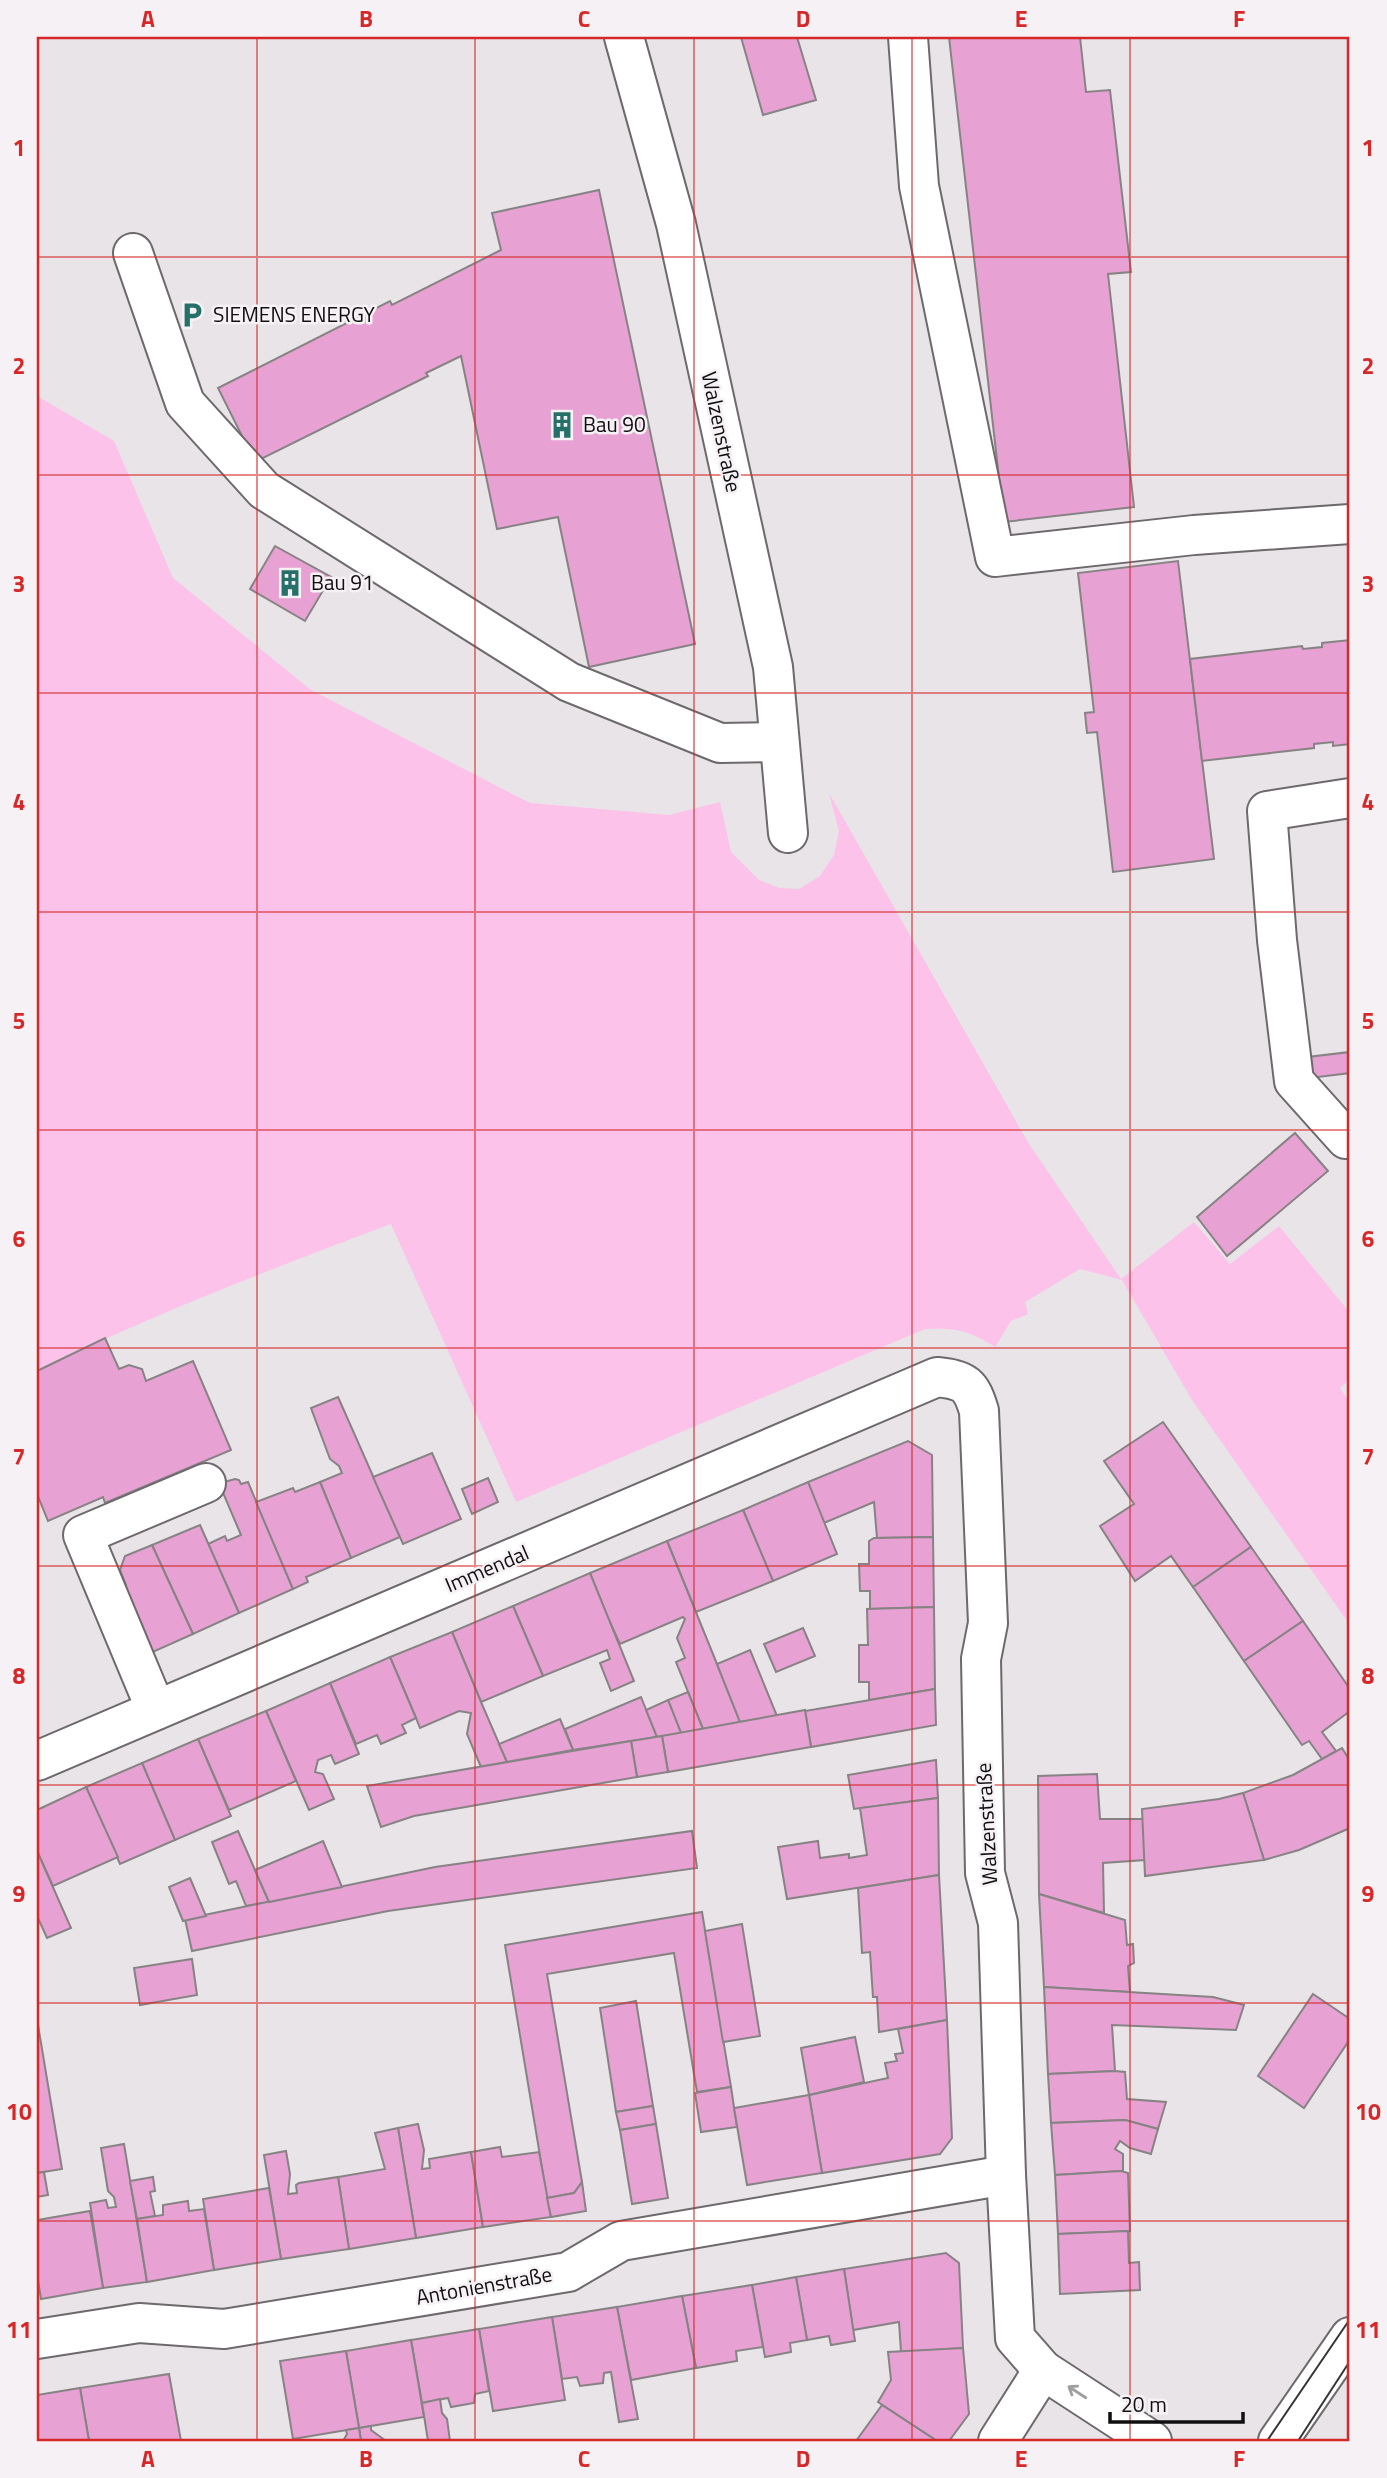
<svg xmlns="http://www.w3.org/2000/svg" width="1387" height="2478" viewBox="0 0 1387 2478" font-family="'Titillium Web',sans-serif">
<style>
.green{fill:#fcc2ea}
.building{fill:#e7a1d2;stroke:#878385;stroke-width:2}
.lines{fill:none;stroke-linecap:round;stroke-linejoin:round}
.minor-casing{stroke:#6d696c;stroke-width:42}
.minor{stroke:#fff;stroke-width:38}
.tram{stroke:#363536;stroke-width:2}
.oneway{stroke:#9f9f9f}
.grid{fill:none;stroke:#d62828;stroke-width:2;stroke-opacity:0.55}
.labels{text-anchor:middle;stroke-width:5;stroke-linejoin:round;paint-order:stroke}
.poi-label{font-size:21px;fill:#100f10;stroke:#f6f1f4;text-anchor:start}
.street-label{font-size:21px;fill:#100f10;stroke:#f6f1f4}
.neatline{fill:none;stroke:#d62828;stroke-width:2.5}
.grid-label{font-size:23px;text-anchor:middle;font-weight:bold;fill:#d62828}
</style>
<rect width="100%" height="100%" fill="#e8e4e7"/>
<path class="green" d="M37 396 114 441 173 578 311 690 530 803 669 815 720 802 731 852 759 880 779 888 799 889 820 876 834 855 839 831 829 793 1029 1144 1121 1279 1194 1222 1230 1264 1279 1226 1350 1313V1379L1340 1388 1350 1403V1625L1192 1400 1122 1280 1080 1269 1025 1302 1028 1314 1011 1321 995 1347C969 1330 956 1328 925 1329L516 1502 391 1224C271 1269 151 1315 37 1371Z"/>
<g class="building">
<path d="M741 37H797L816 100 763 115Z"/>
<path d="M949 37H1080L1086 92 1110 90 1131 272 1108 274 1134 507 1004 522Z"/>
<path d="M599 190 695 644 589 667 558 517 497 529 461 356 426 373 428 376 255 462 218 388 390 301 392 305 501 250 492 213Z"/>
<path d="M275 546 331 577 305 621 250 589Z"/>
<path d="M1178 561 1214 859 1113 872 1097 732 1087 733 1085 713 1094 712 1078 573Z"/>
<path d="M1350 640V744L1333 746V742L1314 744V748L1202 761 1190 659 1302 646 1303 649 1322 647V643Z"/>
<path d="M1350 1052V1073L1310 1078 1308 1057Z"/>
<path d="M1295 1133 1328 1171 1227 1256 1197 1217Z"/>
<path d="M105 1338 119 1369 129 1365 142 1369 146 1381 193 1361 231 1450 105 1503 103 1497 48 1521 37 1494V1371Z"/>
<path d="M338 1397 400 1537 351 1558 320 1482 342 1473 339 1466 330 1459 311 1408Z"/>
<path d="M1163 1422 1251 1547 1193 1587 1171 1556 1135 1581 1100 1526 1134 1504 1104 1461Z"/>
<path d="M908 1441 932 1455 933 1537 877 1538 874 1502 824 1523 808 1482Z"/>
<path d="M432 1453 461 1519 403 1544 373 1477Z"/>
<path d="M488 1478 498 1502 472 1514 462 1489Z"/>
<path d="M235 1479 239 1480 241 1484 248 1482 293 1589 239 1613 208 1544 225 1536 227 1541 241 1535 221 1488 224 1482Z"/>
<path d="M320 1482 351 1558 306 1577 308 1582 293 1589 256 1502 293 1488 295 1492Z"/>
<path d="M808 1482 837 1554 773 1581 743 1510Z"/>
<path d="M743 1510 773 1581 696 1612 667 1541Z"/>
<path d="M200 1525 239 1613 193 1634 152 1545Z"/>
<path d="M933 1537 934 1607 870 1609V1591H860L859 1564H869V1541L874 1538Z"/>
<path d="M667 1541 717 1664 740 1722 703 1729 676 1662 685 1658 677 1638 685 1619 683 1617 620 1644 608 1618 590 1573Z"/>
<path d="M152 1545 193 1634 146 1655 119 1589 126 1585 120 1570 125 1556Z"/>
<path d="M1251 1547 1303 1621 1244 1661 1193 1587Z"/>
<path d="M590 1573 634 1681 611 1691 600 1663 610 1659 607 1650 543 1676 513 1606Z"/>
<path d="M513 1606 543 1676 481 1702 452 1632Z"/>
<path d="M934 1607 935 1689 869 1700V1682H859V1645H868L867 1609Z"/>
<path d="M1303 1621 1350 1689V1711L1322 1732 1336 1751 1322 1759 1309 1741 1302 1745 1244 1661Z"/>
<path d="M803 1628 815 1656 776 1672 764 1644Z"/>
<path d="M452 1632 481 1702 507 1762 481 1767 467 1734 471 1713 459 1711 420 1728 416 1718 390 1657Z"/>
<path d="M750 1650 777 1716 740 1722 717 1664Z"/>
<path d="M390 1657 416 1718 402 1725 406 1733 381 1744 377 1735 356 1744 330 1683Z"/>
<path d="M330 1683 359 1754 335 1764 331 1755 318 1760 315 1772 323 1774 334 1799 309 1810 266 1711Z"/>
<path d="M935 1689 936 1725 811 1747 805 1711Z"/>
<path d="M688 1692 703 1729 681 1733 668 1700Z"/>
<path d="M641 1697 657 1737 573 1750 565 1729Z"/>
<path d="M668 1700 681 1733 657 1737 646 1710Z"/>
<path d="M805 1710 811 1747 668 1772 662 1736Z"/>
<path d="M266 1711 296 1781 229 1810 198 1739Z"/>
<path d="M560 1719 573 1750 507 1762 499 1744Z"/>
<path d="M662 1736 668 1772 637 1777 631 1741Z"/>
<path d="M198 1739 231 1816 175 1840 142 1763Z"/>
<path d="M631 1741 637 1777 414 1816 381 1827 367 1786Z"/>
<path d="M1342 1748 1350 1761V1828L1299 1850 1264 1860 1243 1793 1293 1775Z"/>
<path d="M936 1760 938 1798 854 1809 848 1775Z"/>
<path d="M142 1763 175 1840 120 1864 86 1787Z"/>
<path d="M1097 1774 1100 1819H1143L1145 1860 1103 1863 1104 1913 1039 1894 1038 1776Z"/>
<path d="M86 1787 118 1857 53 1886 37 1851V1810Z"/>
<path d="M1243 1793 1264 1860 1145 1876 1142 1809 1219 1799Z"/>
<path d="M938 1798 939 1875 787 1899 778 1847 818 1841 820 1858 849 1854V1858L867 1855 860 1808Z"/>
<path d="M238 1831 255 1870 269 1902 246 1906 236 1881 229 1884 212 1842Z"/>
<path d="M692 1831 697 1868 388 1911 192 1951 185 1919 435 1867Z"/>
<path d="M323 1841 342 1887 269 1902 255 1870Z"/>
<path d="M37 1851 71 1928 47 1938 37 1916Z"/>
<path d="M939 1875 947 2020 879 2032 877 1997H873L870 1952 862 1953 858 1888Z"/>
<path d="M190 1878 206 1916 183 1921 169 1887Z"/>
<path d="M1039 1894 1125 1920 1127 1945 1133 1944 1134 1963 1128 1966 1130 1992 1044 1987Z"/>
<path d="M702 1912 731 2087 697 2092 674 1953 547 1974 582 2182 574 2193 547 2198 505 1945Z"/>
<path d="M742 1924 760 2036 723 2042 705 1931Z"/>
<path d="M192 1959 197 1995 140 2005 134 1968Z"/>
<path d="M1044 1987 1213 1997 1244 2005 1236 2030 1112 2025 1115 2071 1048 2074Z"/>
<path d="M1313 1994 1350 2019V2039L1304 2108 1258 2076Z"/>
<path d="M636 2001 653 2106 616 2112 600 2008Z"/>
<path d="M37 2019 62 2169 37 2173Z"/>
<path d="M947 2020 952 2138 940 2154 822 2173 809 2095 888 2078 885 2063 897 2061 895 2054 903 2053 898 2029Z"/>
<path d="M855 2037 864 2082 809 2095 801 2048Z"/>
<path d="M1115 2071 1125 2072 1127 2099 1166 2102 1158 2129 1125 2120 1051 2123 1048 2074Z"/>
<path d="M731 2087 737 2127 701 2132 695 2093Z"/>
<path d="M809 2095 822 2173 747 2185 734 2108Z"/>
<path d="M653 2106 656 2124 620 2130 616 2112Z"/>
<path d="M1125 2120 1158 2129 1151 2154 1130 2148 1120 2141 1115 2149 1123 2154V2171L1055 2175 1051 2123Z"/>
<path d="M418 2124 424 2150 422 2169 430 2168 429 2159 471 2152 483 2227 416 2238 398 2128Z"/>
<path d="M656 2124 668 2198 632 2204 620 2130Z"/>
<path d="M398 2128 416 2238 349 2249 338 2177 385 2169 375 2133Z"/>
<path d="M124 2144 147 2282 103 2288 90 2203 106 2200 108 2208 116 2207 114 2197 108 2191 101 2148Z"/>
<path d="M500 2147 502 2157 539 2152 551 2217 483 2227 471 2152Z"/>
<path d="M286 2151 290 2174 288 2194 297 2193 296 2185 299 2183 338 2177 349 2249 281 2259 264 2155Z"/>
<path d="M1121 2171 1128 2173 1130 2231 1058 2234 1055 2175Z"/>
<path d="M44 2172 48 2195 37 2197V2173Z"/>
<path d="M153 2177 155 2191 150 2192 155 2216 137 2219 130 2181Z"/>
<path d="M582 2182 586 2211 551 2217 547 2198 574 2193Z"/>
<path d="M269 2188 281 2259 214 2270 203 2199Z"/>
<path d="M188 2201 189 2211 204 2209 214 2270 147 2282 137 2219 163 2215V2205Z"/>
<path d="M90 2211 103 2288 41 2299 37 2274V2220Z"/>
<path d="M1128 2231 1129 2263 1139 2262 1140 2290 1060 2294 1058 2234Z"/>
<path d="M946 2253 959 2263 963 2348 901 2352 899 2322 853 2330 844 2269Z"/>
<path d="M844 2269 855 2341 831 2345 829 2336 807 2340 796 2277Z"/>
<path d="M796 2277 807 2340 790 2343 791 2352 765 2357 752 2285Z"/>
<path d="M752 2285 763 2347 736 2351 737 2361 696 2368 682 2296Z"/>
<path d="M682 2296 696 2368 631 2380 617 2307Z"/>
<path d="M617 2307 638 2419 619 2422 611 2372 604 2373 603 2383 580 2386 577 2377 562 2379 552 2317Z"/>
<path d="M552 2317 565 2400 493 2411 479 2329Z"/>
<path d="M479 2329 489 2391 475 2394 474 2403 451 2407 448 2398 422 2403 411 2340Z"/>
<path d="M411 2340 424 2417 359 2428 346 2351Z"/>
<path d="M963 2348 969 2414 949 2441H937L878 2402 891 2380 888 2352Z"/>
<path d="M346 2351 359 2428 293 2439 280 2361Z"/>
<path d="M169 2374 181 2441H89L80 2388Z"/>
<path d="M80 2388 89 2441H37V2395Z"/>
<path d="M440 2399 442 2413 447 2419 450 2441H428L422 2403Z"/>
<path d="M882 2405 937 2441H856Z"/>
<path d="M371 2426V2430L386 2441H361L359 2428Z"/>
<path d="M359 2428 361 2441H343L347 2434 346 2430Z"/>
</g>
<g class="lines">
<defs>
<g id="minor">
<path d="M624 37 676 224 773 667 788 833"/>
<path d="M908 37 919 186 995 557 1194 535 1350 524"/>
<path d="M133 253 185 403 264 490 569 682 720 743 779 742"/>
<path d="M1350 798 1267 811 1277 940 1294 1081 1346 1139 1350 1135"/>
<path d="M156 1710 83 1535 206 1483"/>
<path d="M37 1761 937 1377C965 1380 971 1384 979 1411L988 1623 981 1659 985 1873 998 1923 1006 2175 1015 2338 1043 2370 1152 2441"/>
<path d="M37 2339 139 2323 224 2329 568 2272 621 2241 1006 2175"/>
<path d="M998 2441 1043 2370"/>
<path d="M1278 2441 1350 2337"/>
</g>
</defs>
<use href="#minor" class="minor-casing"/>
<use href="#minor" class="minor"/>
<g class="tram">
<path d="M1267 2441 1350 2319"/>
<path d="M1298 2441 1350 2361"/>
</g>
</g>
<defs><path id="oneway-shaft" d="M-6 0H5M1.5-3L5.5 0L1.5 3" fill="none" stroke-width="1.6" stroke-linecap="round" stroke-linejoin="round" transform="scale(1.75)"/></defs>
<use class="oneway" href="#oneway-shaft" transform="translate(1077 2392) rotate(-147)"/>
<path class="grid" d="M257 37V2441M475 37V2441M694 37V2441M912 37V2441M1130 37V2441M37 257H1350M37 475H1350M37 693H1350M37 912H1350M37 1130H1350M37 1348H1350M37 1566H1350M37 1785H1350M37 2003H1350M37 2221H1350"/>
<defs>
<symbol id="parking-bare" viewBox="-9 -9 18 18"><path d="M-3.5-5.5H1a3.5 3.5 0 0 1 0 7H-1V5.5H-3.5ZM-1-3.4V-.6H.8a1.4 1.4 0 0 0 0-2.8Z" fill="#26706a" stroke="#f6f1f4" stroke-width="2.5" paint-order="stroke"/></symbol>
<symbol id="building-bare" viewBox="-9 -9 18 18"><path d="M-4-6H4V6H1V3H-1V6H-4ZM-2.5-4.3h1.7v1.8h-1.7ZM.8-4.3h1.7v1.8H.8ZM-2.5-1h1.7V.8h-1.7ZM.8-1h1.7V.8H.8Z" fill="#26706a" stroke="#f6f1f4" stroke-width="2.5" paint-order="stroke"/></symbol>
</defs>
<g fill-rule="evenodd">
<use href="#parking-bare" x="173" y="296" width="38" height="38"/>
<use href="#building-bare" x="543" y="406" width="38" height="38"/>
<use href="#building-bare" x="271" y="564" width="38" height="38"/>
</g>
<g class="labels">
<g class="poi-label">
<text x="213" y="322">SIEMENS ENERGY</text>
<text x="583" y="432">Bau 90</text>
<text x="311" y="590">Bau 91</text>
</g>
<g class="street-label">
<text transform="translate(721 432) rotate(78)" y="7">Walzenstraße</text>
<text transform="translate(487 1569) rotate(-23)" y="7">Immendal</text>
<text transform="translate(987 1824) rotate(-93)" y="7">Walzenstraße</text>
<text transform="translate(484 2286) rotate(-10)" y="7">Antonienstraße</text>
</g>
</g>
<rect width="1387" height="2478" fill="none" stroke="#f6f1f4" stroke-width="77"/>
<path d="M1110 2412v10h133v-10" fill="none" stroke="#100f10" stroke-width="3.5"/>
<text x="1121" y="2412" font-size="21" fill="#100f10" stroke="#f6f1f4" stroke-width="5" paint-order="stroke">20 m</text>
<rect x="38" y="38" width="1310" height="2402" class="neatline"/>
<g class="grid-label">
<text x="148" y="27">A</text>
<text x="366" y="27">B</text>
<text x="584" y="27">C</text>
<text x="803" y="27">D</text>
<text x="1021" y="27">E</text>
<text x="1239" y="27">F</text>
<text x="19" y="156">1</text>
<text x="1368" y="156">1</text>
<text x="19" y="374">2</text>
<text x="1368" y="374">2</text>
<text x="19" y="592">3</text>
<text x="1368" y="592">3</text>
<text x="19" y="810">4</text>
<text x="1368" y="810">4</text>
<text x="19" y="1029">5</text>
<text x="1368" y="1029">5</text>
<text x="19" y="1247">6</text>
<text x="1368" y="1247">6</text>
<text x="19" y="1465">7</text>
<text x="1368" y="1465">7</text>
<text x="19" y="1684">8</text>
<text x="1368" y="1684">8</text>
<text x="19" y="1902">9</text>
<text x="1368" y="1902">9</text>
<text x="19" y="2120">10</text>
<text x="1368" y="2120">10</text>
<text x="19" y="2338">11</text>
<text x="1368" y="2338">11</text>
<text x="148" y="2467">A</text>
<text x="366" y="2467">B</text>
<text x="584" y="2467">C</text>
<text x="803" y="2467">D</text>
<text x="1021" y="2467">E</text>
<text x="1239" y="2467">F</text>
</g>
</svg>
